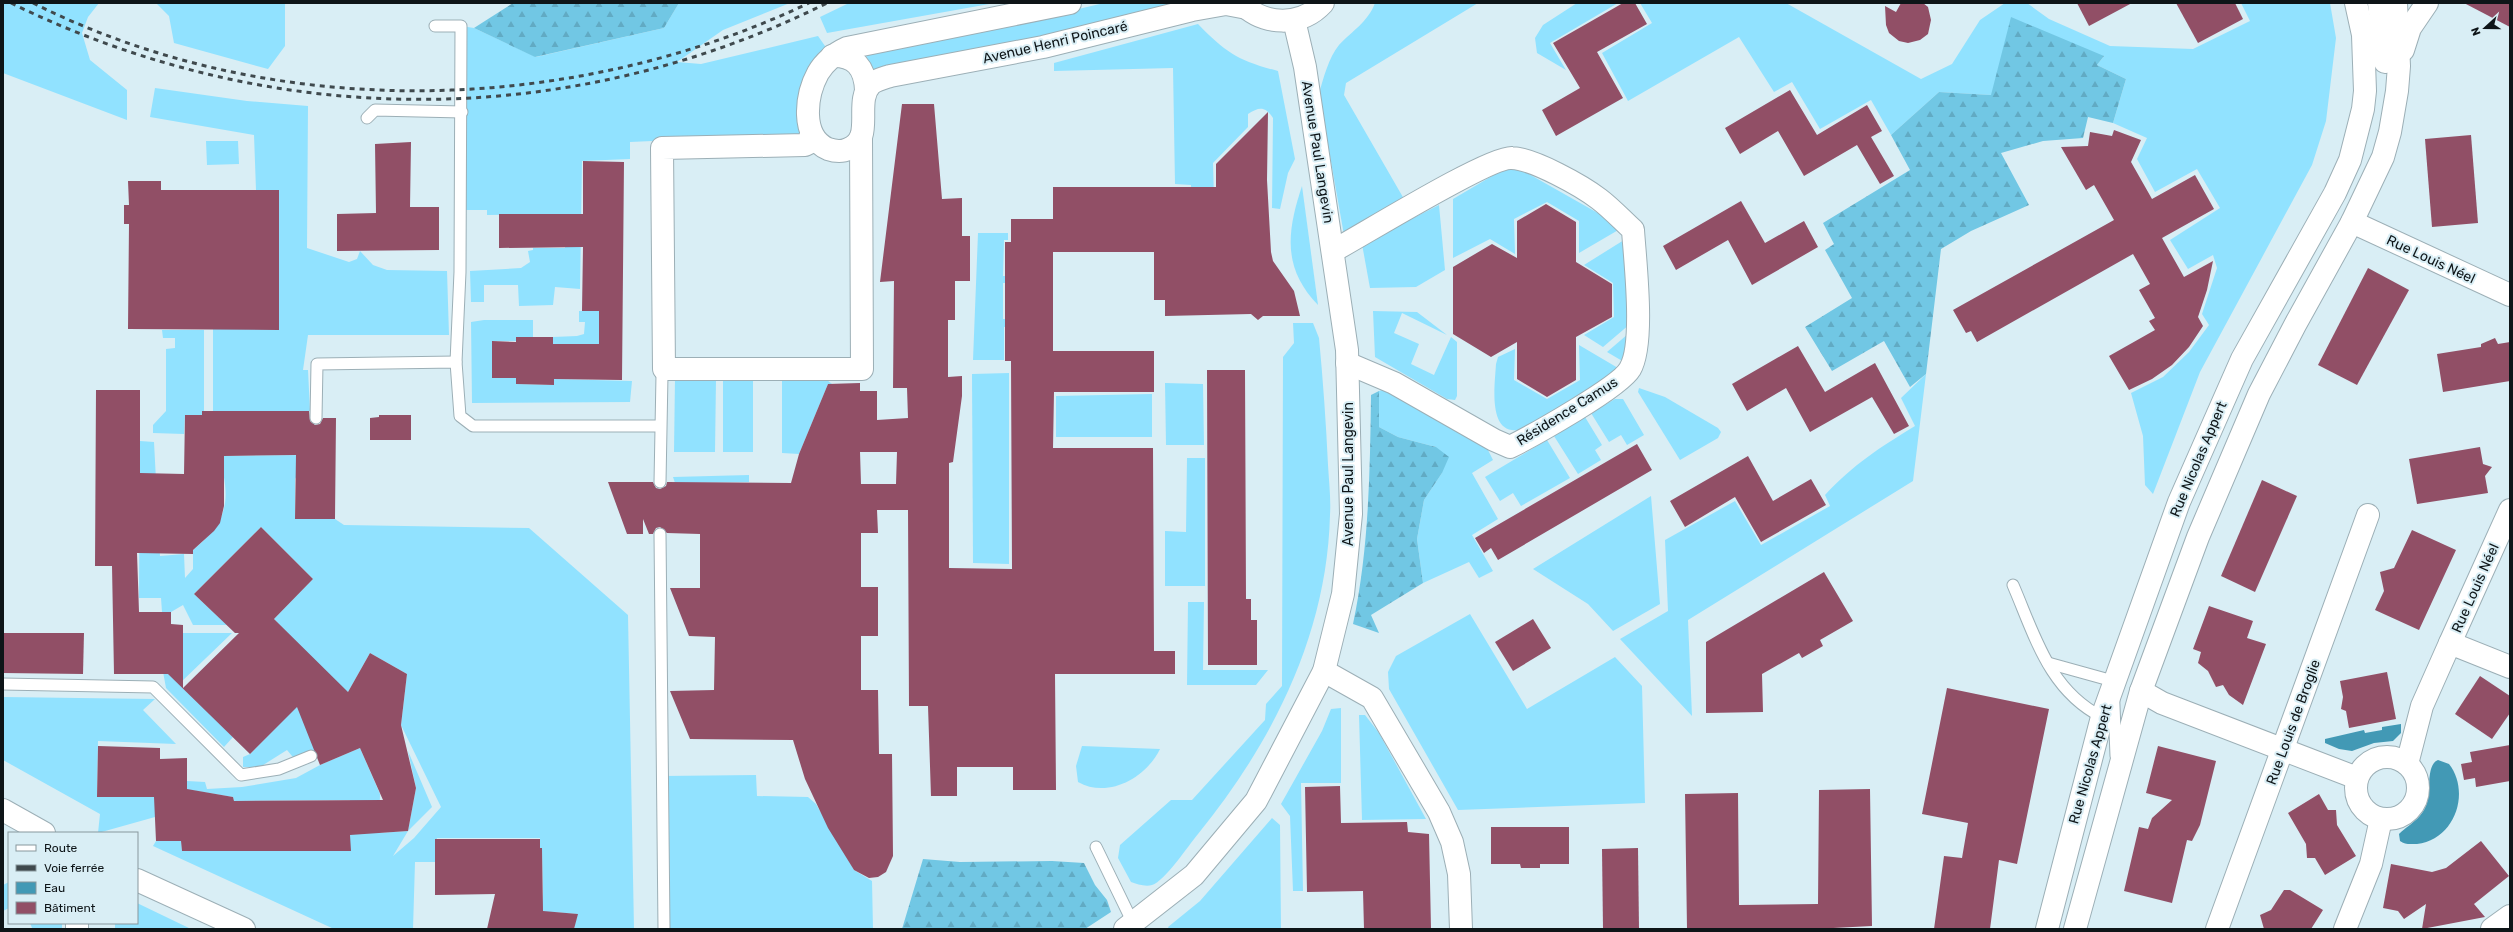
<svg xmlns="http://www.w3.org/2000/svg" width="2513" height="932" viewBox="0 0 2513 932" font-family="Rubik,sans-serif">
<style>
.grass{fill:#91e2ff}
.forest{fill:url(#forest-firs)}
.water{fill:#4299b5}
.building{fill:#914f66;fill-rule:evenodd}
.lines{fill:none;stroke-linecap:round;stroke-linejoin:round}
.service-casing{stroke:#9cafb6;stroke-width:13}
.minor-casing{stroke:#9cafb6;stroke-width:24}
.tertiary-casing{stroke:#9cafb6;stroke-width:24}
.secondary-casing{stroke:#9cafb6;stroke-width:24}
.service{stroke:#fff;stroke-width:11}
.minor{stroke:#fff;stroke-width:22}
.tertiary{stroke:#fff;stroke-width:22}
.secondary{stroke:#fff;stroke-width:22}
.rail{stroke:#3f494d;stroke-width:3;stroke-dasharray:5 5;stroke-linecap:butt}
.labels{text-anchor:middle;stroke-width:4;stroke-linejoin:round;paint-order:stroke}
.street-label{font-size:14px;fill:#0e1518;stroke:#d9eef5}
</style>
<defs>
<pattern id="forest-firs" width="22" height="20" patternUnits="userSpaceOnUse"><rect width="22" height="20" fill="#71c7e4"/><path d="M5 1l3.5 6h-7zM16 11l3.5 6h-7z" fill="#61aac3"/></pattern>
</defs>
<rect width="100%" height="100%" fill="#d9eef5"/>
<g class="grass">
<path d="M3 3H99L88 17 82 33 90 60 127 90V120L3 73Z"/>
<path d="M156 3H285V46L268 69 174 43 169 16Z"/>
<path d="M679 3H790L723 30 677 62 701 64 818 36 832 56 824 64 811 134 630 142V159L582 161 580 289 555 287 553 305 519 306 518 285H484V302H471L470 271 521 268 530 262 528 251 533 250V248H565L566 214 487 215V210H461V26L474 28 536 57 664 28Z"/>
<path d="M849 3H995L827 33 820 17Z"/>
<path d="M1104 3H1185L1023 43 875 72 864 52 1015 24Z"/>
<path d="M1375 3H1478L1346 83 1344 95 1404 199 1344 235 1319 94C1323 79 1329 57 1339 45 1352 31 1368 22 1375 3Z"/>
<path d="M1577 3H1618L1550 43 1566 70 1537 53 1535 38 1543 25Z"/>
<path d="M1640 3H1786L1921 79 1952 64 1980 20 2005 3H2027L2049 19 2110 46 2193 49 2250 21 2241 3H2330L2336 38 2326 121 2312 165 2200 372 2153 494 2145 485 2143 436 2131 393 2163 377 2189 352 2209 325 2202 314 2217 268 2213 255 2188 269 2170 240 2220 208 2197 169 2155 192 2137 159 2147 138 2113 123 2126 79 2097 65 2104 56 1991 95 1939 92 1891 135 1871 100 1820 129 1792 82 1774 92 1739 37 1628 101 1602 53 1652 23Z"/>
<path d="M1198 24C1226 53 1239 61 1278 71L1295 159 1288 173 1280 209 1272 208 1273 118C1265 106 1259 107 1248 114V127L1213 163 1215 233 1192 255 1191 185 1175 184 1173 68 1054 71V63Z"/>
<path d="M155 88 247 101 308 106 307 248 349 262 357 259 360 251 373 265 387 270 447 271 449 335H308L303 370H308L310 411H213V329H279V190H256L254 135 150 117Z"/>
<path d="M206 141H238L239 164 207 165Z"/>
<path d="M1513 167 1522 170 1619 225 1620 229 1579 253V221L1547 202 1514 219 1515 254 1490 239 1453 258V199L1504 169Z"/>
<path d="M1302 186 1318 305C1282 268 1287 231 1302 186Z"/>
<path d="M1439 205 1445 270 1416 287 1370 288 1362 244Z"/>
<path d="M978 233H1008V240H1004L1003 276H1009V283H1003V319H1009V327H1004V360H973Z"/>
<path d="M1624 240 1630 324 1603 347 1584 335 1614 317 1613 283 1584 265Z"/>
<path d="M579 311H599L615 344H553V337L577 336 584 334 585 322H579Z"/>
<path d="M1373 311 1417 312 1447 335 1402 313 1394 333 1419 344 1411 364 1434 375 1451 337 1457 342V396L1455 400 1447 399 1375 357Z"/>
<path d="M484 320H533V337H516V341H492V378H516V384L554 385V379L632 381 630 402 472 403 471 322Z"/>
<path d="M1293 323H1313L1319 338C1323 380 1326 423 1328 465 1329 482 1331 499 1330 515 1327 635 1272 743 1198 834 1188 846 1165 881 1152 885 1145 887 1137 884 1131 882L1118 858 1120 845 1171 800H1192L1265 720 1266 704 1282 686 1283 357 1294 343Z"/>
<path d="M162 330H204V411L202 415H185L184 434 153 433V425L166 411V349L175 348V338H163Z"/>
<path d="M1628 334 1624 362 1607 352Z"/>
<path d="M1579 345 1618 368C1590 394 1553 412 1519 430 1487 435 1495 384 1496 364L1498 357 1515 349 1514 380 1547 399 1580 380Z"/>
<path d="M1009 373V564L973 563 972 374Z"/>
<path d="M1926 374 1913 481 1688 620 1692 716 1620 639 1668 611 1665 540 1735 501 1761 545 1830 506 1825 495C1854 464 1879 448 1915 426L1901 398Z"/>
<path d="M675 378 716 379 715 452H674Z"/>
<rect x="723" y="379" width="30" height="73"/>
<path d="M782 380H827L832 384H828L799 454 782 453Z"/>
<path d="M1165 383 1203 384 1204 445H1166Z"/>
<path d="M1639 388 1665 397 1718 428 1721 432 1718 438 1680 460 1638 392Z"/>
<path d="M1385 389 1486 446 1493 460 1472 473 1498 519 1472 535 1493 571 1479 578 1469 562 1423 583 1417 539 1424 500 1442 473 1436 447 1398 437 1379 427V391Z"/>
<path d="M1152 394V437H1056V396Z"/>
<path d="M1615 399H1623L1644 435 1627 445 1621 435 1609 442 1591 413Z"/>
<path d="M1585 417 1602 445 1595 450 1601 460 1578 474 1554 436Z"/>
<path d="M1547 440 1570 478 1521 506 1513 493 1500 501 1485 477Z"/>
<path d="M140 441 154 442 160 556 184 554 185 578 193 569V550C229 521 231 499 219 456L309 455 295 479V519H335L344 525 529 528 628 615 634 929H574L577 914 554 912 541 913 543 893 542 849 540 848V838H437L435 862H415L413 929H334L153 846 156 841 181 839 182 851 350 850V800L234 801 233 797 184 789 187 781 205 782 207 789 242 787 296 778 320 765 360 748 380 794 379 833 408 831 416 788 408 751 432 807 408 831 393 856 414 838 441 807 401 725 407 674 370 653 347 694 274 619 313 579 261 527 194 594 227 625H193L183 605 171 612H162L161 598H139Z"/>
<path d="M1187 458H1205V586H1165V531L1186 532Z"/>
<path d="M749 475V482L675 483 673 477Z"/>
<path d="M1651 496 1660 604 1613 631 1588 604 1533 569Z"/>
<path d="M1188 602H1204L1203 670H1268L1256 685H1187Z"/>
<path d="M1470 614 1527 709 1615 657 1642 686 1645 803 1458 810 1389 689 1388 672 1396 656Z"/>
<path d="M183 633H232L179 684 233 737 224 747 166 688 162 666Z"/>
<path d="M312 691 316 754 297 762 287 750 260 767H243V757L250 754Z"/>
<path d="M3 697 155 699 143 710 176 744 98 741 97 797H155V817L98 833 100 814 3 760Z"/>
<path d="M1341 708V783H1301L1303 891H1293L1290 816 1281 804 1322 731 1331 709Z"/>
<path d="M1359 715H1365L1379 733 1426 819 1362 820Z"/>
<path d="M1082 746 1160 749C1146 778 1108 799 1078 782L1076 766Z"/>
<path d="M756 775 757 796 808 797 816 804 854 870 872 881 873 929H664L663 776Z"/>
<path d="M1272 818 1280 825 1281 929H1169L1168 927 1200 901Z"/>
<path d="M9 882V908L3 911V885Z"/>
<path d="M137 903 191 929H115V923H137Z"/>
<path d="M30 923H62V929H30L32 928Z"/>
</g>
<g class="forest">
<path d="M513 3H679L664 28 535 57 474 28Z"/>
<path d="M2011 17 2104 56 2097 65 2126 79 2113 123 2088 117 2083 138 2043 141 2001 153 2029 205 1971 231 1941 249 1926 374 1910 387 1884 341 1832 371 1805 327 1852 298 1825 250 1834 244 1823 223 1910 170 1891 135 1939 92 1991 95Z"/>
<path d="M1379 391V427L1398 437 1436 447 1449 457 1442 473 1424 500 1417 539 1423 583 1371 615 1379 633 1353 624C1369 549 1370 472 1371 395Z"/>
<path d="M923 859 960 862 1052 861 1084 863 1095 885 1107 900 1111 912 1085 929H902Z"/>
</g>
<g class="water">
<path d="M2401 724V733L2393 741 2374 743 2352 751 2339 749 2325 743V739L2364 730 2365 733 2382 730V727Z"/>
<path d="M2438 760 2449 764C2471 792 2455 840 2417 844 2410 844 2405 845 2400 841L2399 834C2412 822 2425 817 2428 798 2430 788 2427 764 2438 760Z"/>
</g>
<g class="building">
<path d="M1623 3H1635L1647 24 1597 52 1623 98 1556 136 1542 110 1580 88 1553 43Z"/>
<path d="M1901 3H1923L1928 7 1931 20 1928 34 1920 40 1908 43 1899 41 1889 33 1886 25 1885 6 1896 12Z"/>
<path d="M2077 3H2132L2089 26Z"/>
<path d="M2176 3H2235L2243 19 2198 43Z"/>
<path d="M2464 3H2510V27Z"/>
<path d="M1790 90 1817 135 1867 105 1882 131 1871 137 1894 176 1880 184 1857 145 1804 176 1778 131 1740 154 1725 128Z"/>
<path d="M902 104H934L942 199 962 198V236H970V281H955V320H948V377L962 376V396L953 462 949 463V568L1012 569 1011 361H1005V242H1011V219H1053V187H1216V164L1268 112 1267 180 1271 252 1273 261 1294 291 1300 316H1263L1258 320 1251 314 1165 316V300H1154V252H1053V351H1154V392H1054L1053 448H1153L1154 651H1175V674H1055L1056 790H1013V767H957V796H931L928 706H909L908 510H877L878 533H861V587H878V636H861V690H878L879 754H892L893 856 886 872 878 877 869 878 854 870 828 828 805 779 793 740 690 739 670 691 714 690 715 637 689 636 670 588H700V534L667 533 660 527 656 528 653 534H649L643 519V534H627L608 482H653L656 488 660 489 666 486 667 482 791 483 799 454 828 384 860 383V391H877V420L908 418 907 388H893L894 281 880 282ZM860 452H897L896 484H861Z"/>
<path d="M2114 130 2141 140 2131 162 2152 199 2195 175 2214 209 2162 238 2184 277 2213 261 2207 290 2198 317 2203 326 2189 347 2172 365 2152 379 2129 390 2109 356 2155 330 2149 321 2155 318 2139 290 2150 284 2133 254 1977 342 1971 331 1966 333 1953 310 2114 220 2094 185 2086 190 2061 147 2088 146 2090 132 2112 136Z"/>
<path d="M2471 135 2478 223 2432 227 2425 139Z"/>
<path d="M411 142 410 207H439V250L337 251V214L376 213 375 144Z"/>
<path d="M583 161 624 162 622 380 554 379V385L516 384V378H492V341L516 342V337H553V344H599V311H582L583 247 499 248V214H583Z"/>
<path d="M128 181H161V190H279V330L128 329 129 224H124V205H129Z"/>
<path d="M1741 201 1765 243 1804 221 1818 247 1752 285 1728 240 1676 270 1663 246Z"/>
<path d="M1546 204 1576 222V262L1612 284V317L1576 337V380L1547 397 1517 379V342L1491 357 1453 334V267L1492 244 1517 258V221Z"/>
<path d="M2368 268 2409 290 2357 385 2318 365Z"/>
<path d="M2495 338 2498 344 2510 342V381L2443 392 2437 354 2481 347V344Z"/>
<path d="M1798 346 1825 392 1875 363 1909 426 1894 434 1872 397 1810 432 1786 388 1747 411 1732 384Z"/>
<path d="M1207 370H1245L1246 599H1251V620H1257V665H1208Z"/>
<path d="M96 390H140V473L184 474 185 415H202V411H309L310 421 315 425 320 424 323 418H336L335 519H295L296 455 224 456V506L220 523 214 531 193 550V554L137 553 139 612H171V624L183 625V688L239 633H235L194 594 261 527 313 579 274 619 348 692 370 653 407 674 401 725 416 788 408 831 350 835 351 851H182L181 841H156L154 797H97L98 746 160 748V759L187 758V789L233 797 234 801 383 800 360 748 320 765 297 707 250 754 168 674H114L112 566H95Z"/>
<path d="M379 415H411V440H370V418L379 417Z"/>
<path d="M1637 444 1652 470 1498 560 1491 548 1484 553 1475 538Z"/>
<path d="M2480 447 2483 464 2492 467 2485 476 2488 493 2417 504 2409 459Z"/>
<path d="M1748 456 1773 501 1811 479 1826 505 1761 542 1735 497 1685 527 1670 501Z"/>
<path d="M2262 480 2297 496 2255 592 2221 576Z"/>
<path d="M2412 530 2456 550 2419 630 2375 610 2384 591 2380 572 2394 568Z"/>
<path d="M1824 572 1853 621 1820 640 1823 646 1802 658 1799 653 1762 674 1763 712 1706 713V642Z"/>
<path d="M2209 606 2253 621 2247 638 2266 644 2243 705 2229 695 2223 685 2216 687 2208 671 2198 663 2201 652 2193 649Z"/>
<path d="M1533 619 1551 648 1513 671 1495 642Z"/>
<path d="M3 633H84L83 674 3 673Z"/>
<path d="M2387 672 2396 719 2349 728 2346 711 2341 709 2343 697 2340 681Z"/>
<path d="M2480 676 2510 696V713L2492 739 2455 714Z"/>
<path d="M1947 688 2049 709 2017 864 1999 860 1990 929H1934L1944 856 1962 858 1968 823 1922 814Z"/>
<path d="M2510 745V781L2476 787 2475 778 2464 780 2461 764 2472 762 2470 752Z"/>
<path d="M2158 746 2216 761 2200 825 2192 841 2187 840 2172 903 2124 891 2139 827 2148 829 2152 818 2172 800 2146 793Z"/>
<path d="M1340 786 1341 823 1407 822 1408 832 1429 834 1431 929H1364L1363 891 1307 892 1305 787Z"/>
<path d="M1870 789 1872 926 1814 929H1687L1685 794 1738 793 1739 905 1818 904 1819 790Z"/>
<path d="M2319 794 2328 810H2336L2337 825 2356 856 2325 875 2315 858H2307L2306 844 2288 813Z"/>
<path d="M1491 827H1569V864H1540V868H1521L1520 864H1491Z"/>
<path d="M435 839H540V848H542L543 911 578 914 574 929H487L495 894 435 895Z"/>
<path d="M2481 841 2509 876 2474 904 2485 917 2422 929 2426 904 2404 919 2398 911 2383 908 2391 864 2432 872 2446 868Z"/>
<path d="M1638 848 1639 929H1603L1602 849Z"/>
<path d="M2284 890H2290L2323 910 2311 929H2264L2260 915 2271 910Z"/>
</g>
<g class="lines">
<defs>
<g id="service">
<path d="M435 26H461L460 272 456 362"/>
<path d="M367 118 375 110 462 112"/>
<path d="M316 418 317 364 456 362 460 416 473 426H660"/>
<path d="M660 482 662 375"/>
<path d="M660 534 664 929"/>
<path d="M2013 585C2035 636 2049 690 2102 717"/>
<path d="M2048 663 2113 681 2116 756"/>
<path d="M3 684 153 687 241 775 279 769 311 756"/>
<path d="M1096 847 1133 923"/>
</g>
<g id="minor">
<path d="M1070 3 847 48C834 54 825 61 818 73 806 95 800 137 828 149 834 151 842 152 848 149 876 139 853 102 871 84 876 80 884 78 890 76L1043 47 1192 10 1226 4 1247 8"/>
<path d="M832 56C855 55 865 68 866 90"/>
<path d="M811 134 809 143 805 145 662 148 664 369H862L861 137"/>
<path d="M2352 222 2510 295"/>
<path d="M1333 251C1361 236 1490 156 1512 158 1534 159 1582 186 1599 199 1611 208 1622 220 1633 230 1635 261 1645 344 1630 369 1620 387 1532 436 1510 447L1494 440 1394 383 1347 363"/>
<path d="M2450 643 2510 510"/>
<path d="M1324 671 1372 698 1439 812 1452 842 1459 874 1461 929"/>
<path d="M2141 691 2162 703 2357 778"/>
<circle cx="2387" cy="788" r="31"/>
<path d="M2407 764 2422 706 2450 643 2510 667"/>
<path d="M77 929V923"/>
<path d="M1125 929 1194 875 1256 801 1324 671 1343 594 1351 514 1347 350 1305 67 1294 20"/>
<path d="M2217 929 2368 515"/>
<path d="M2345 929 2371 864 2381 819"/>
<path d="M2492 929 2510 916"/>
</g>
<g id="tertiary">
<path d="M1241 3C1264 26 1301 27 1323 3"/>
<path d="M3 810 44 833"/>
<path d="M137 880 244 929"/>
</g>
<g id="secondary">
<path d="M2379 3 2385 62"/>
<path d="M2403 50 2410 28 2427 3"/>
<path d="M2047 929 2102 717 2179 502 2242 359 2335 193 2350 160 2363 109 2365 91 2363 35 2356 3"/>
<path d="M2075 929 2141 691 2198 537 2259 394 2295 325 2352 222 2383 157 2390 132 2397 91 2399 66 2396 3"/>
</g>
</defs>
<use href="#service" class="service-casing"/>
<use href="#minor" class="minor-casing"/>
<use href="#tertiary" class="tertiary-casing"/>
<use href="#secondary" class="secondary-casing"/>
<use href="#service" class="service"/>
<use href="#minor" class="minor"/>
<use href="#tertiary" class="tertiary"/>
<use href="#secondary" class="secondary"/>
<g class="rail">
<path d="M11 3C272 131 567 132 827 3"/>
<path d="M33 3C272 123 569 117 809 3"/>
</g>
</g>
<g class="labels">
<g class="street-label">
<text transform="translate(1055 42) rotate(-13)" y="5">Avenue Henri Poincaré</text>
<text transform="translate(1318 152) rotate(81)" y="5">Avenue Paul Langevin</text>
<text transform="translate(2431 259) rotate(25)" y="5">Rue Louis Néel</text>
<text transform="translate(1567 411) rotate(-32)" y="5">Résidence Camus</text>
<text transform="translate(2198 459) rotate(-67)" y="5">Rue Nicolas Appert</text>
<text transform="translate(1348 474) rotate(-90)" y="5">Avenue Paul Langevin</text>
<text transform="translate(2475 588) rotate(-66)" y="5">Rue Louis Néel</text>
<text transform="translate(2293 722) rotate(-70)" y="5">Rue Louis de Broglie</text>
<text transform="translate(2090 764) rotate(-74)" y="5">Rue Nicolas Appert</text>
</g>
</g>
<rect width="2513" height="932" fill="none" stroke="#0e1518" stroke-width="8"/>
<rect x="8" y="832" width="130" height="92" fill="#d9eef5" stroke="#88979d"/>
<rect x="16" y="845" width="20" height="6" fill="#ffffff" stroke="#88979d"/>
<text x="44" y="852" font-size="12" fill="#0e1518">Route</text>
<rect x="16" y="865" width="20" height="6" fill="#3f494d" stroke="#88979d"/>
<text x="44" y="872" font-size="12" fill="#0e1518">Voie ferrée</text>
<rect x="16" y="882" width="20" height="12" fill="#4299b5" stroke="#88979d"/>
<text x="44" y="892" font-size="12" fill="#0e1518">Eau</text>
<rect x="16" y="902" width="20" height="12" fill="#914f66" stroke="#88979d"/>
<text x="44" y="912" font-size="12" fill="#0e1518">Bâtiment</text>
<g transform="translate(2485 28) rotate(249)" stroke="#d9eef5" stroke-width="3" paint-order="stroke">
<path d="M0-3L7 15L0 10L-7 15Z" fill="#0e1518"/>
<text y="-6" font-size="11" font-weight="bold" text-anchor="middle" fill="#0e1518">N</text>
</g>
</svg>
